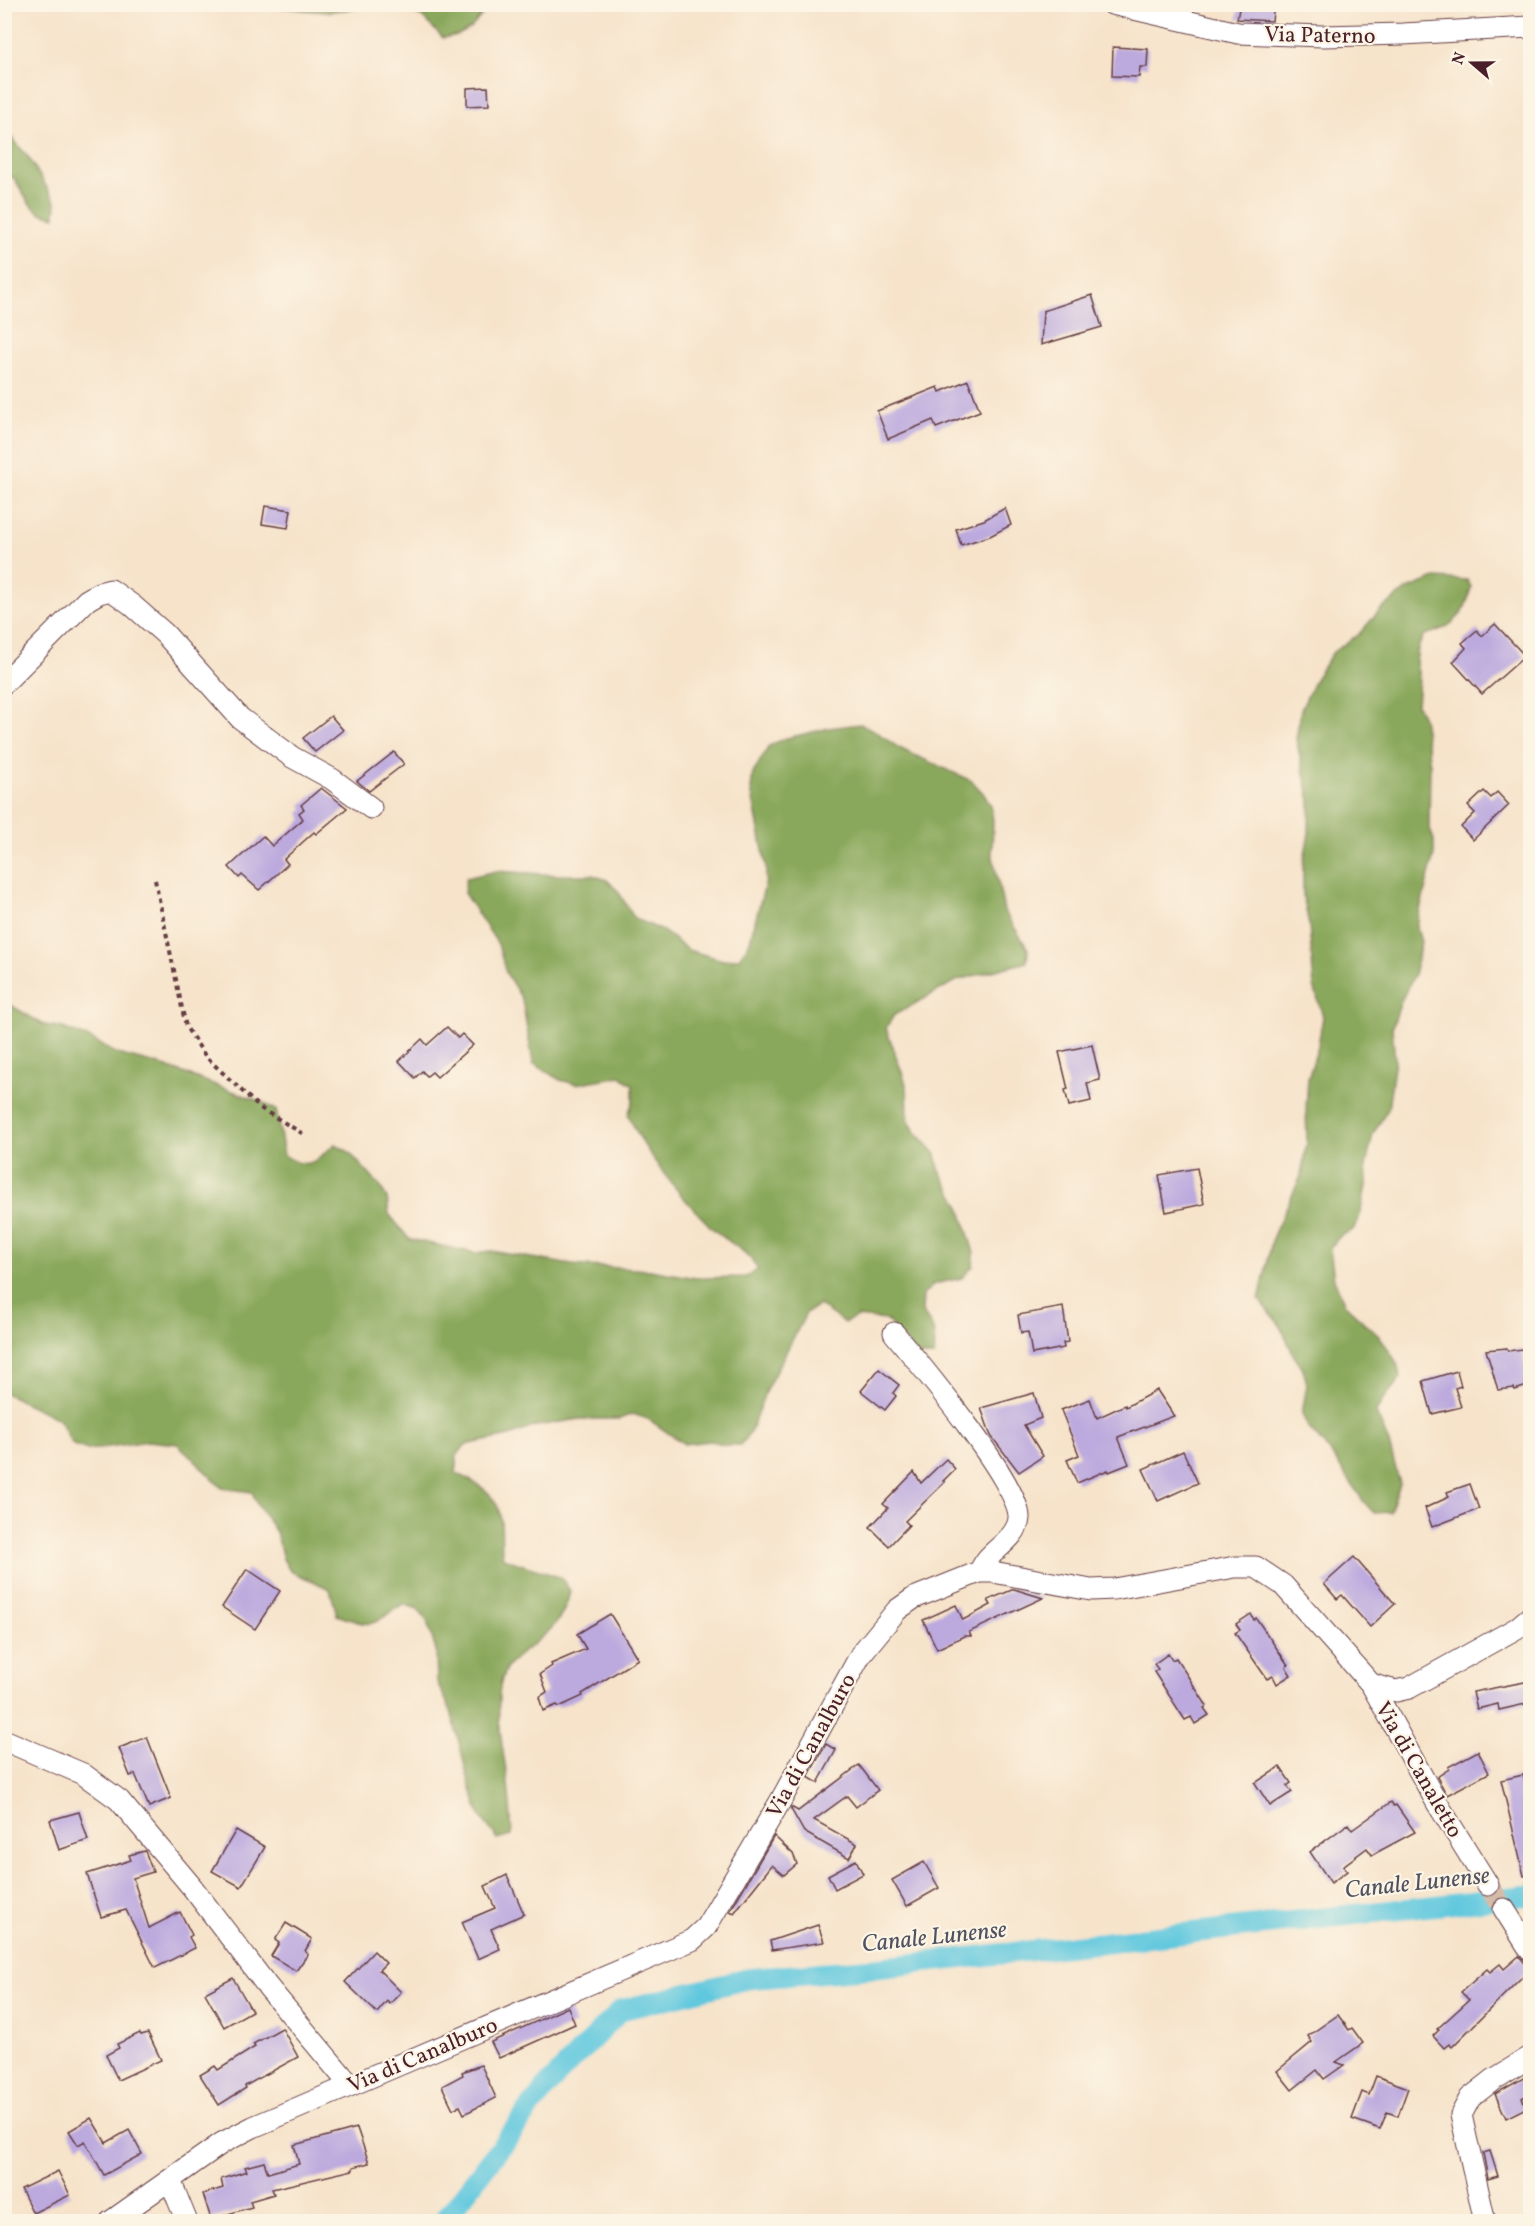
<svg xmlns="http://www.w3.org/2000/svg" width="1535" height="2226" viewBox="0 0 1535 2226" font-family="Vollkorn,serif">
<style>
.forest{fill:#8aa85b;stroke:#6a6443;stroke-width:1.5}
.lines{fill:none;stroke-linecap:round;stroke-linejoin:round}
.canal{stroke:#61c8de;stroke-width:21}
.building{fill:#bca9de}
.minor-tunnel{stroke:#d4bcaa;stroke-width:21;stroke-dasharray:21 10;stroke-linecap:butt}
.minor-casing{stroke:#643c43;stroke-width:23}
.path{stroke:#643c43;stroke-width:4;stroke-dasharray:4.5 4.5;stroke-linecap:butt}
.minor{stroke:#fff;stroke-width:21}
.labels{text-anchor:middle;stroke-width:4.5;stroke-linejoin:round;paint-order:stroke}
.street-label{font-size:22px;fill:#4a1f2b;stroke:#fcf5e5}
.water-label{font-size:24px;font-style:italic;fill:#515261;stroke:#fcf5e5}
</style>
<rect width="100%" height="100%" fill="#fcf5e5"/>
<filter id="ink" filterUnits="userSpaceOnUse"><feTurbulence type="fractalNoise" baseFrequency=".0167" numOctaves="2"/><feDisplacementMap in="SourceGraphic" scale="12" xChannelSelector="R" yChannelSelector="G"/><feConvolveMatrix kernelMatrix="1 2 1 2 8 2 1 2 1" color-interpolation-filters="sRGB"/></filter>
<filter id="wash" filterUnits="userSpaceOnUse"><feTurbulence type="fractalNoise" baseFrequency=".008" numOctaves="4" result="noise"/><feDisplacementMap in="SourceGraphic" scale="24" xChannelSelector="R" yChannelSelector="G"/><feGaussianBlur stdDeviation="1.35" result="paint"/><feColorMatrix in="noise" values="0 0 0 0 0 0 0 0 0 0 0 0 0 0 0 0 0 1.4 0 .05"/><feComposite in="paint" operator="in"/></filter>
<g filter="url(#wash)">
<rect width="100%" height="100%" fill="#f6e3ca"/>
<g class="forest">
<path d="M255 5H385L326 12Z"/>
<path d="M400 5 490 4V5L471 28 458 35 443 38 422 17Z"/>
<path d="M4 129 29 158 56 203 55 217 40 213 29 203 14 178 5 175Z"/>
<path d="M1435 578 1467 580 1471 587C1466 615 1452 629 1424 635L1418 648 1416 663 1419 677 1417 705 1423 718 1430 764 1429 827 1434 840V855L1419 914 1417 928 1421 942 1414 975 1401 1001 1392 1028 1395 1060 1388 1109 1373 1134 1366 1165 1367 1181 1360 1215 1353 1230 1340 1236 1330 1248 1334 1279 1345 1305 1381 1338 1397 1363 1400 1378C1391 1392 1382 1397 1376 1413L1388 1440 1400 1484 1390 1512 1374 1513 1364 1502 1330 1452 1308 1427 1302 1414 1307 1384 1303 1369 1294 1356 1280 1325 1259 1300 1273 1236 1301 1176 1307 1142 1306 1108 1308 1079 1318 1046 1323 1017 1314 986 1309 925 1303 895V865L1309 833 1310 800 1296 739 1301 710 1315 679 1333 652 1359 634 1379 611 1406 590Z"/>
<path d="M860 724 875 731 899 748 972 781 983 793 991 805 993 821 992 852 1004 911 1028 949 1027 962 958 980 894 1015 886 1028 907 1087 908 1118 914 1130 936 1154 939 1169 960 1207 974 1253 973 1266 962 1278 934 1284 923 1295 922 1312C935 1328 936 1336 934 1356H918L887 1320 857 1317 844 1323 819 1305 807 1312 766 1390 750 1433 740 1445H726L711 1441 684 1444 648 1419 633 1414 619 1419H580L536 1426 509 1436 465 1445 456 1457V1473C475 1483 496 1491 500 1515 503 1529 500 1543 503 1558L562 1578 570 1591C564 1622 548 1633 524 1651 517 1657 510 1662 505 1671 491 1698 504 1754 508 1784 510 1801 511 1818 512 1835L498 1839 480 1816 470 1786 451 1711 437 1682 436 1651 427 1621 418 1609 403 1604C369 1626 376 1629 337 1615L330 1589 290 1571 283 1559 276 1532 258 1506 252 1492 222 1488 178 1444 148 1441 88 1450 73 1445 59 1419 5 1393 4 1001 44 1025 60 1027 89 1038 117 1054 164 1066 262 1102 276 1110 284 1155C309 1172 315 1161 335 1144L349 1152 380 1186 387 1198 389 1214 409 1239 475 1253 491 1251 572 1265 650 1270 696 1278 746 1277 758 1269C746 1248 727 1243 710 1226 677 1193 648 1158 628 1115L633 1101V1085L620 1076 576 1084 560 1080 533 1063 522 999 506 973 498 944 464 893 466 878 496 871 558 875H592L607 880 618 891 634 918 663 931 688 950 723 960 739 958 749 944 766 881V866L751 789 753 773 769 746 783 739 829 728Z"/>
</g>
<g class="lines">
<path class="canal" d="M443 2222 548 2085 621 2010 747 1979 875 1968 1530 1895"/>
</g>
<g id="blocks">
<g class="building">
<path d="M1240 4H1274L1272 21 1237 19Z"/>
<path d="M1113 47 1148 49 1147 67H1140L1139 77 1112 76Z"/>
<path d="M488 87 489 105 467 106V88Z"/>
<path d="M1092 295 1102 327 1041 345 1043 311Z"/>
<path d="M968 380 980 411 936 428 933 420 888 439 877 411 938 387 940 392Z"/>
<path d="M265 506 291 510 288 528 262 524Z"/>
<path d="M1005 508 1011 525 990 536 961 545 956 529 984 520Z"/>
<path d="M1495 624 1525 656 1482 694 1453 662 1466 648 1462 643 1477 630 1482 636Z"/>
<path d="M331 716 343 730 315 752 303 738Z"/>
<path d="M394 752 404 764 369 791 357 781Z"/>
<path d="M321 788 347 808 316 834 314 832 284 859 288 864 259 890 242 875 239 878 229 867 263 836 272 846 303 819 299 813 304 809 301 805Z"/>
<path d="M1484 791 1491 798 1497 792 1509 805 1473 840 1461 827 1475 813 1468 806Z"/>
<path d="M447 1027 458 1038 462 1034 473 1045 437 1077 432 1072 427 1076 422 1071 415 1078 399 1061 422 1039 427 1045Z"/>
<path d="M1092 1045 1100 1080 1087 1083 1091 1101 1069 1106 1065 1090 1068 1089 1059 1052Z"/>
<path d="M1197 1168 1204 1204 1166 1212 1159 1175Z"/>
<path d="M1063 1307 1068 1342 1063 1343 1064 1348 1032 1354 1028 1332 1021 1333 1018 1315Z"/>
<path d="M1507 1348 1508 1351 1522 1349 1530 1385 1515 1390 1514 1388 1498 1390 1486 1350Z"/>
<path d="M879 1369 899 1385 893 1393 896 1396 885 1410 861 1391Z"/>
<path d="M1457 1371 1461 1386 1455 1388 1461 1407 1432 1414 1423 1381Z"/>
<path d="M1157 1390 1174 1416 1118 1437 1129 1464 1109 1472 1108 1470 1077 1483 1067 1460 1079 1455 1061 1410 1090 1399 1097 1418 1125 1405 1126 1407Z"/>
<path d="M1034 1393 1041 1418 1024 1425 1043 1456 1019 1472 991 1436 981 1408Z"/>
<path d="M1183 1451 1198 1483 1158 1501 1143 1469Z"/>
<path d="M946 1459 955 1469 943 1481 945 1482 905 1521 909 1525 889 1546 870 1527 888 1508 883 1504 914 1472 921 1483Z"/>
<path d="M1470 1484 1479 1509 1432 1527 1425 1508 1449 1497 1447 1492Z"/>
<path d="M1354 1557 1395 1604 1370 1627 1342 1595 1337 1599 1324 1584Z"/>
<path d="M247 1569 280 1591 255 1629 222 1607Z"/>
<path d="M1014 1589 1043 1598 969 1632 971 1636H964L937 1649 923 1620 956 1605 963 1620 991 1605 988 1600Z"/>
<path d="M610 1614 638 1659 582 1694 583 1696 559 1707 557 1705 543 1711 539 1697 547 1692 540 1674 552 1666 551 1664 586 1649 577 1634Z"/>
<path d="M1251 1614 1254 1620 1256 1618 1288 1665 1286 1667 1291 1675 1277 1684 1273 1676 1267 1679 1235 1633 1240 1630 1236 1624Z"/>
<path d="M1168 1654 1172 1660 1176 1658 1207 1706 1204 1708 1209 1715 1195 1724 1191 1717 1185 1720 1154 1672 1158 1669 1154 1664Z"/>
<path d="M1530 1681V1703L1499 1710 1498 1704 1477 1709 1473 1692Z"/>
<path d="M147 1737 171 1798 149 1807 135 1774 130 1776 119 1748Z"/>
<path d="M826 1744 836 1750 818 1783 808 1777Z"/>
<path d="M1478 1751 1489 1773 1447 1795 1437 1777 1449 1769 1448 1767Z"/>
<path d="M859 1765 878 1790 856 1807 847 1796 814 1820 857 1844 849 1858 804 1832 791 1809V1807L798 1811Z"/>
<path d="M1280 1767 1291 1783 1287 1786 1292 1792 1270 1806 1255 1783Z"/>
<path d="M1523 1775 1530 1806V1875L1524 1876 1501 1780Z"/>
<path d="M1391 1802 1394 1806 1396 1805 1415 1832 1372 1855 1367 1848 1343 1866 1347 1871 1331 1883 1310 1852 1348 1824 1352 1830Z"/>
<path d="M79 1812 88 1840 59 1850 50 1820Z"/>
<path d="M236 1830 265 1847 241 1887 212 1871Z"/>
<path d="M774 1836 793 1854 797 1864 784 1875 772 1865 734 1913 730 1911Z"/>
<path d="M145 1851 153 1872 133 1878 149 1928 180 1912 192 1935 189 1937 195 1948 155 1968 126 1910 101 1917 87 1874 131 1860 129 1855Z"/>
<path d="M856 1860 863 1874 835 1889 828 1875Z"/>
<path d="M924 1862 939 1888 907 1906 892 1880Z"/>
<path d="M507 1875 524 1914 491 1929 500 1949 478 1959 462 1922 495 1908 485 1886Z"/>
<path d="M286 1923 312 1939 305 1951 308 1954 296 1971 271 1956 279 1943 275 1940Z"/>
<path d="M818 1925 824 1942 772 1950 770 1941Z"/>
<path d="M374 1951 386 1963 379 1970 401 1992 390 2004 387 2001 377 2013 345 1982Z"/>
<path d="M1519 1956 1530 1969 1452 2047 1449 2044 1444 2048 1433 2036 1439 2030 1437 2029 1469 2000 1461 1992 1487 1969 1490 1972 1500 1964 1504 1969Z"/>
<path d="M233 1978 252 2011 224 2027 205 1993Z"/>
<path d="M568 2007 575 2024 499 2058 491 2042Z"/>
<path d="M1338 2015 1349 2030 1352 2028 1363 2043 1336 2062 1344 2065 1324 2079 1317 2070 1292 2090 1277 2071 1312 2042 1308 2036Z"/>
<path d="M282 2028 298 2057 245 2086 246 2088 219 2105 200 2075 215 2066 218 2070 255 2047 253 2044Z"/>
<path d="M140 2033 141 2035 148 2033 161 2060 118 2080 106 2055 119 2048 117 2044Z"/>
<path d="M481 2065 496 2098 464 2114 460 2106 453 2109 442 2086 463 2075 462 2072Z"/>
<path d="M1376 2076 1408 2088 1398 2116 1387 2112 1380 2129 1352 2119 1362 2092 1369 2095Z"/>
<path d="M1527 2076 1530 2085V2093L1522 2098 1526 2108 1506 2118 1495 2094Z"/>
<path d="M91 2118 106 2143 129 2130 142 2154 104 2175 85 2141 78 2145 69 2131Z"/>
<path d="M357 2128 369 2163 353 2167V2170L272 2189 274 2194 250 2201 252 2207 211 2219 203 2194 223 2188 221 2179 247 2171 245 2167 264 2162 268 2173 299 2164 294 2145Z"/>
<path d="M1490 2151 1498 2176 1488 2179 1483 2153Z"/>
<path d="M58 2171 70 2195 33 2213 21 2189Z"/>
</g>
</g>
</g>
<g filter="url(#ink)">
<use href="#blocks" fill-opacity="0" stroke="#643c43" stroke-width="1.5"/>
<g class="lines">
<path class="minor-tunnel" d="M1488 1885 1504 1909"/>
<defs>
<g id="minor">
<path d="M1112 4 1238 33 1323 36 1403 34 1530 27"/>
<path d="M4 683 87 600 99 593 111 590 132 605 165 634 240 718 292 757 332 779 371 808"/>
<path d="M894 1333C919 1363 1021 1485 1019 1518 1018 1535 999 1546 989 1557 985 1561 982 1567 979 1572"/>
<path d="M1371 1684 1437 1803 1488 1885"/>
<path d="M4 1740 83 1774 119 1800 192 1887 268 1987 350 2085"/>
<path d="M1504 1909 1530 1950"/>
<path d="M170 2180 187 2222"/>
<path d="M110 2222 222 2143 253 2127 692 1940 706 1927 781 1800 861 1654 897 1610 914 1598 979 1572H993L1091 1590 1114 1589 1235 1567H1256L1283 1585 1371 1684 1396 1691 1409 1688 1517 1628 1530 1617"/>
<path d="M1485 2222 1461 2115 1470 2098 1493 2080 1530 2057"/>
</g>
</defs>
<use href="#minor" class="minor-casing"/>
<path class="path" d="M155 880 186 1027 206 1057 260 1108 305 1135"/>
<use href="#minor" class="minor"/>
</g>
</g>
<g class="labels">
<g class="street-label">
<text transform="translate(1320 34) rotate(1)" y="8">Via Paterno</text>
<text transform="translate(810 1745) rotate(-61)" y="8">Via di Canalburo</text>
<text transform="translate(1420 1769) rotate(60)" y="8">Via di Canaletto</text>
<text transform="translate(422 2054) rotate(-23)" y="8">Via di Canalburo</text>
</g>
<g class="water-label">
<text transform="translate(1417 1882) rotate(-6)" y="8">Canale Lunense</text>
<text transform="translate(934 1936) rotate(-6)" y="8">Canale Lunense</text>
</g>
</g>
<rect width="1535" height="2226" fill="none" stroke="#fcf5e5" stroke-width="24"/>
<g transform="translate(1472 63) rotate(290)" stroke="#fcf5e5" stroke-width="4.5" paint-order="stroke">
<path d="M0-4.5L10 22L0 15L-10 22Z" fill="#4a1f2b"/>
<text y="-9" font-size="16" font-weight="bold" text-anchor="middle" fill="#4a1f2b">N</text>
</g>
</svg>
